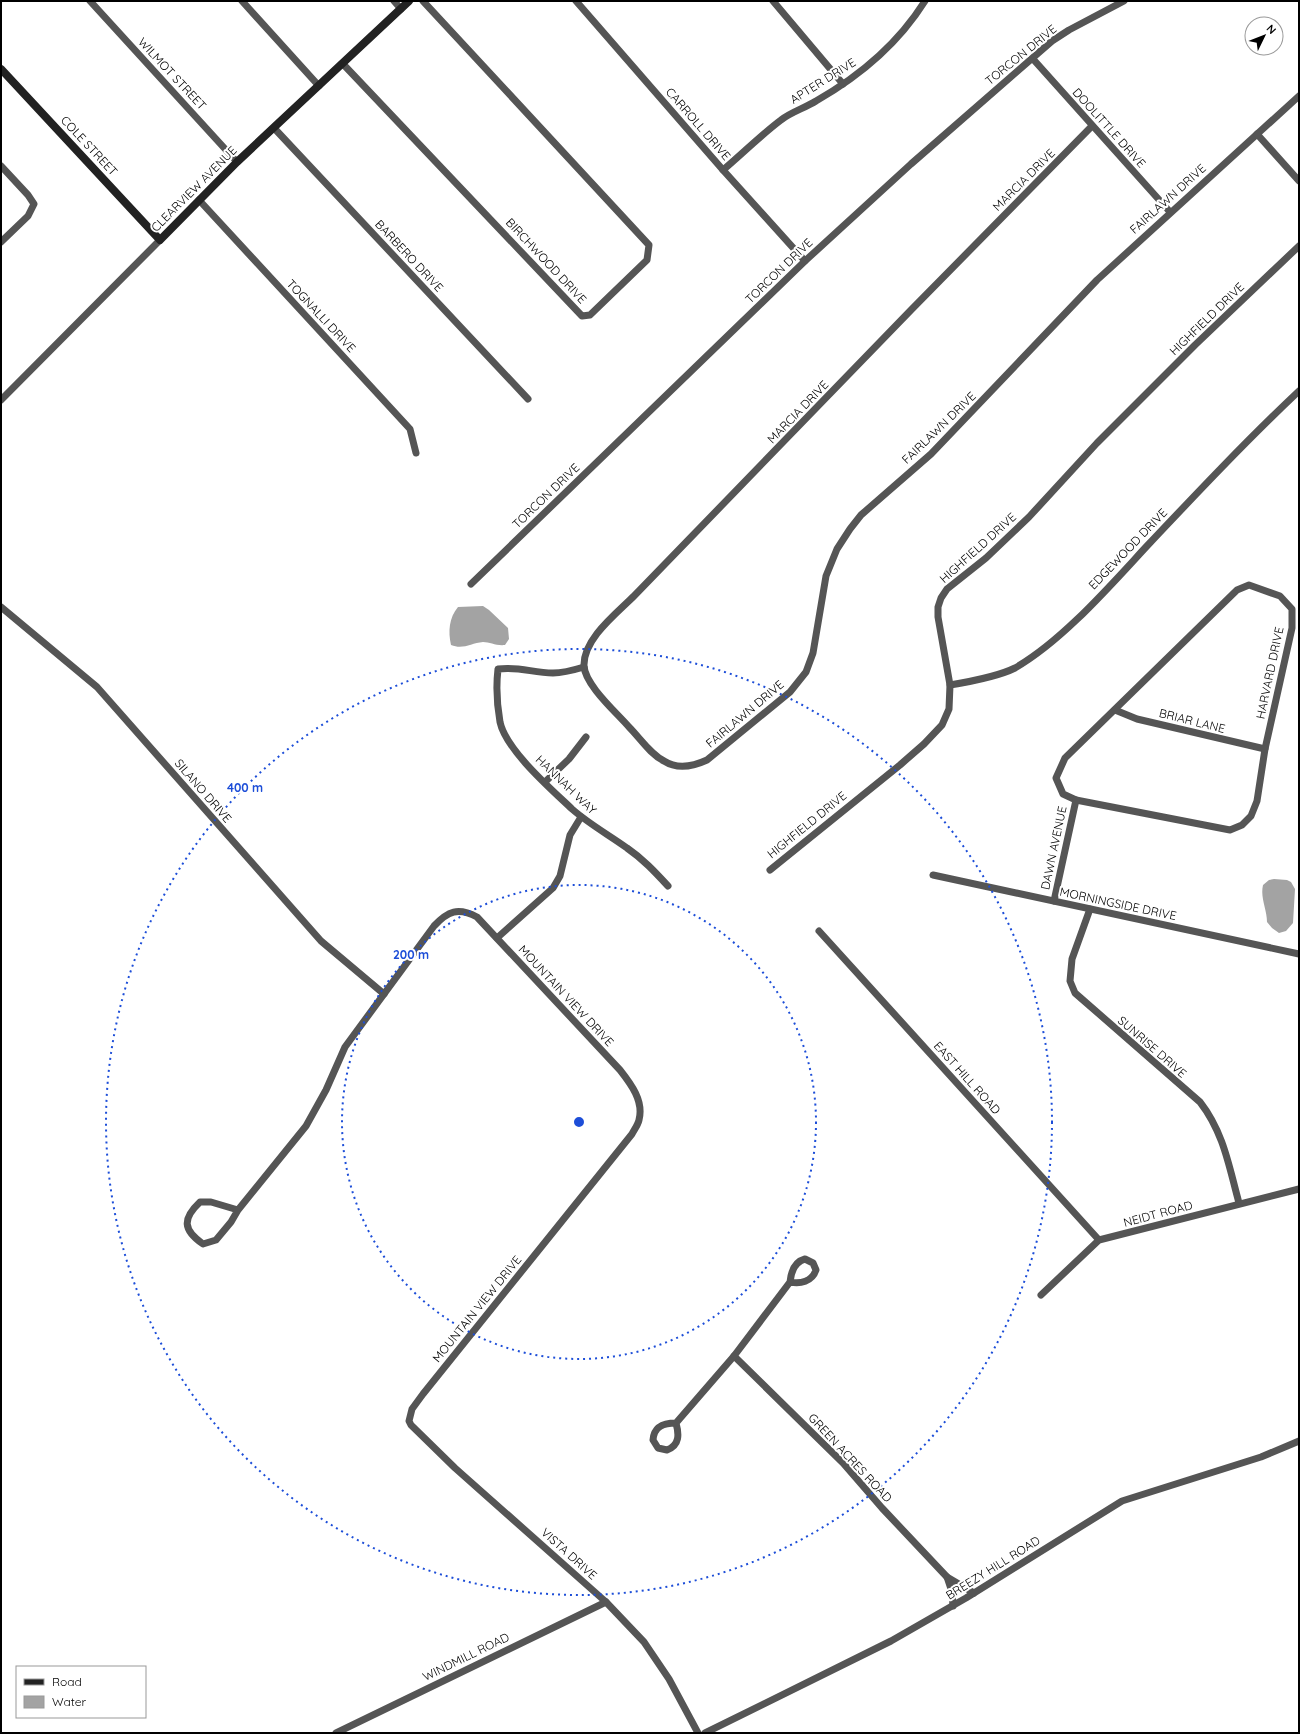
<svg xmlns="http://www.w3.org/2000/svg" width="1300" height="1734" viewBox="0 0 1300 1734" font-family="Quicksand,sans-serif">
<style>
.water{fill:#a3a3a3}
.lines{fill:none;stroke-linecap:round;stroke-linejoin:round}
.street{stroke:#555;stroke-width:7}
.secondary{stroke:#222;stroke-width:8}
.ring{fill:none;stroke:#1d4ed8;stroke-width:2;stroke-dasharray:2 4}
.labels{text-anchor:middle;stroke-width:4;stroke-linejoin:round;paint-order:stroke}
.street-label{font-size:12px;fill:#000;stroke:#fff}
.centre{fill:#1d4ed8;stroke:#fff;stroke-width:2}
.ring-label{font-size:12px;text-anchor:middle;font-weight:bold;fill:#1d4ed8;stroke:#fff;stroke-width:4;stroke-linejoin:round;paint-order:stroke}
</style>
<rect width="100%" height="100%" fill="#fff"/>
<g class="water">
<path d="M483 606 489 610 508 628 509 639 505 645C496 646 490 642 483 642 471 643 463 650 451 645 448 631 449 618 458 607Z"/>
<path d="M1274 879 1287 880 1291 882 1295 889 1293 923 1286 931 1279 933 1272 928 1267 922C1267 909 1260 898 1263 885L1269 880Z"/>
</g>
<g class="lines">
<g class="street">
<path d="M90 1 237 162"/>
<path d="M242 1 319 86"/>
<path d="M394 1 401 9"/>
<path d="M576 1 723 170 805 261"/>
<path d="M773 1 843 84"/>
<path d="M1033 59 1170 212"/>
<path d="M343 64 582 316 590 315 647 260 649 245 423 1"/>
<path d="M1092 126 911 310 634 596C617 613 583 639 584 666 585 685 617 713 629 727 640 738 650 754 664 761 678 770 694 766 707 760L790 692 806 672 813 653 826 576 837 549 850 529 861 515 931 454 1097 280 1299 96"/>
<path d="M274 128 528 399"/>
<path d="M1257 134 1299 181"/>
<path d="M1 166 28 195 34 204 28 216 1 242"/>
<path d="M723 170C742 154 761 135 781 120 791 112 805 108 816 101 860 76 898 44 925 1"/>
<path d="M199 200 410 429 416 453"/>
<path d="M1 400 160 240"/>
<path d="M471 584 805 261 911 164 1052 41 1069 30 1124 1"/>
<path d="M1249 585 1280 596 1292 609V628L1265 749 1257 801 1251 816 1242 825 1230 830 1076 800 1063 794 1056 778 1065 758 1237 590Z"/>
<path d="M1 607 97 687 321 941 384 994"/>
<path d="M584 667C574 670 564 673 553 673 533 673 519 666 498 669 496 686 497 705 500 722 506 750 551 789 572 809 589 824 609 835 627 848 643 859 655 872 668 886"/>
<path d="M950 685C968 682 999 676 1015 668 1062 641 1109 587 1146 547 1196 494 1246 441 1299 391"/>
<path d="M1115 710 1137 719 1265 749"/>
<path d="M545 782 569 759 586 737"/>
<path d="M770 870 900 765 924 744 942 725 949 709 950 685 938 617V607L941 598 947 589 986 558 1029 517 1097 443 1195 345 1299 246"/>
<path d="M933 875 1299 954"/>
<path d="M1054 901 1076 800"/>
<path d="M1090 909 1072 959 1070 981 1075 993 1200 1102C1224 1133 1229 1167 1239 1203"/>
<path d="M819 931 1099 1240"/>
<path d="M497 938 553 888 560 876 570 835 581 817"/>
<path d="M238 1210 211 1202H200C182 1219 183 1230 203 1244L216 1240 231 1222 238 1210 306 1126 326 1090 345 1047 434 926C448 911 458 907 477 917L620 1070C631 1084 644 1101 639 1120 638 1125 634 1130 632 1134L423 1394 412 1409 409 1421 411 1425 455 1468 606 1602 644 1642 669 1679 698 1733"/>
<path d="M1041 1295 1099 1240 1299 1189"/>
<path d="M734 1356 843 1463 882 1508 947 1577 974 1593"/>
<path d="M676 1423C679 1434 680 1445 667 1450L658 1448 653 1440C654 1426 664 1423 676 1423L734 1356 790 1282C791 1272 794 1262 805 1259L813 1263 816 1270C812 1282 800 1284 790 1282"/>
<path d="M947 1577 952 1592 953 1606"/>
<path d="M336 1733 606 1602"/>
<path d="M705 1733 891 1641 966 1598 1122 1501 1261 1457 1299 1441"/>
</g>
<path class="secondary" d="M1 69 160 240 237 162 409 1"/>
</g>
<g class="ring">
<circle cx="579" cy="1122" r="237"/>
<circle cx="579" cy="1122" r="473"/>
</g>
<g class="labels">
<g class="street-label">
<text transform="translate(1021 55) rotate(-39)" y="4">TORCON DRIVE</text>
<text transform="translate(172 74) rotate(47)" y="4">WILMOT STREET</text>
<text transform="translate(823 81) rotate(-32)" y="4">APTER DRIVE</text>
<text transform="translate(698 124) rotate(49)" y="4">CARROLL DRIVE</text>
<text transform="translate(1109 128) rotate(48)" y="4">DOOLITTLE DRIVE</text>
<text transform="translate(89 146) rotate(47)" y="4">COLE STREET</text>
<text transform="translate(1024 180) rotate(-45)" y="4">MARCIA DRIVE</text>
<text transform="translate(194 189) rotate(-45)" y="4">CLEARVIEW AVENUE</text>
<text transform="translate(1168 199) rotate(-42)" y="4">FAIRLAWN DRIVE</text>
<text transform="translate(409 256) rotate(47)" y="4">BARBERO DRIVE</text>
<text transform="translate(546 261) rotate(47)" y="4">BIRCHWOOD DRIVE</text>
<text transform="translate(779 271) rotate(-44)" y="4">TORCON DRIVE</text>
<text transform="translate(321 316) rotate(47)" y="4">TOGNALLI DRIVE</text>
<text transform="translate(1207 319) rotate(-44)" y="4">HIGHFIELD DRIVE</text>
<text transform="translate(798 412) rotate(-46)" y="4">MARCIA DRIVE</text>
<text transform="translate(939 428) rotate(-44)" y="4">FAIRLAWN DRIVE</text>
<text transform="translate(546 496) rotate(-44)" y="4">TORCON DRIVE</text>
<text transform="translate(978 548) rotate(-42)" y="4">HIGHFIELD DRIVE</text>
<text transform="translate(1128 549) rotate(-46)" y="4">EDGEWOOD DRIVE</text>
<text transform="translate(1270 673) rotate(-78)" y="4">HARVARD DRIVE</text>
<text transform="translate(745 714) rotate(-40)" y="4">FAIRLAWN DRIVE</text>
<text transform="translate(1192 721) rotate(14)" y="4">BRIAR LANE</text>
<text transform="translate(566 785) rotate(44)" y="4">HANNAH WAY</text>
<text transform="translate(203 791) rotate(49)" y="4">SILANO DRIVE</text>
<text transform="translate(807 825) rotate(-39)" y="4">HIGHFIELD DRIVE</text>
<text transform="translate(1054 848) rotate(-78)" y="4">DAWN AVENUE</text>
<text transform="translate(1118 904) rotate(12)" y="4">MORNINGSIDE DRIVE</text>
<text transform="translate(566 996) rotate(47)" y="4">MOUNTAIN VIEW DRIVE</text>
<text transform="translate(1152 1047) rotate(41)" y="4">SUNRISE DRIVE</text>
<text transform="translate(967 1078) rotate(48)" y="4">EAST HILL ROAD</text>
<text transform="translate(1158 1214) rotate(-15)" y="4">NEIDT ROAD</text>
<text transform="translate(477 1309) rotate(-51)" y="4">MOUNTAIN VIEW DRIVE</text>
<text transform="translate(850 1458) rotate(47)" y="4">GREEN ACRES ROAD</text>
<text transform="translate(569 1554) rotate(42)" y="4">VISTA DRIVE</text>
<text transform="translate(993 1568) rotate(-32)" y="4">BREEZY HILL ROAD</text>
<text transform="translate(466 1657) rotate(-26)" y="4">WINDMILL ROAD</text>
</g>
</g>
<circle cx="579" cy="1122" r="6" class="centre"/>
<g class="ring-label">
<text x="245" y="792">400 m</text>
<text x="411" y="959">200 m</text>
</g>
<rect width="1300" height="1734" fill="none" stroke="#000000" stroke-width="4"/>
<rect x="16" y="1666" width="130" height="52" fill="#ffffff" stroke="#999999"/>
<rect x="24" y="1679" width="20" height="6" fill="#222222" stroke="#999999"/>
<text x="52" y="1686" font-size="12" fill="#000000">Road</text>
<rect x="24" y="1696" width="20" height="12" fill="#a3a3a3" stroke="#999999"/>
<text x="52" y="1706" font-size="12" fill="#000000">Water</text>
<g transform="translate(1264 36) rotate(47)"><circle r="19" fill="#ffffff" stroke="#999999"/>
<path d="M0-3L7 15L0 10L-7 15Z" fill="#000000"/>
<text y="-6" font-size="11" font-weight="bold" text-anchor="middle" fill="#000000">N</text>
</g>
</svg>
